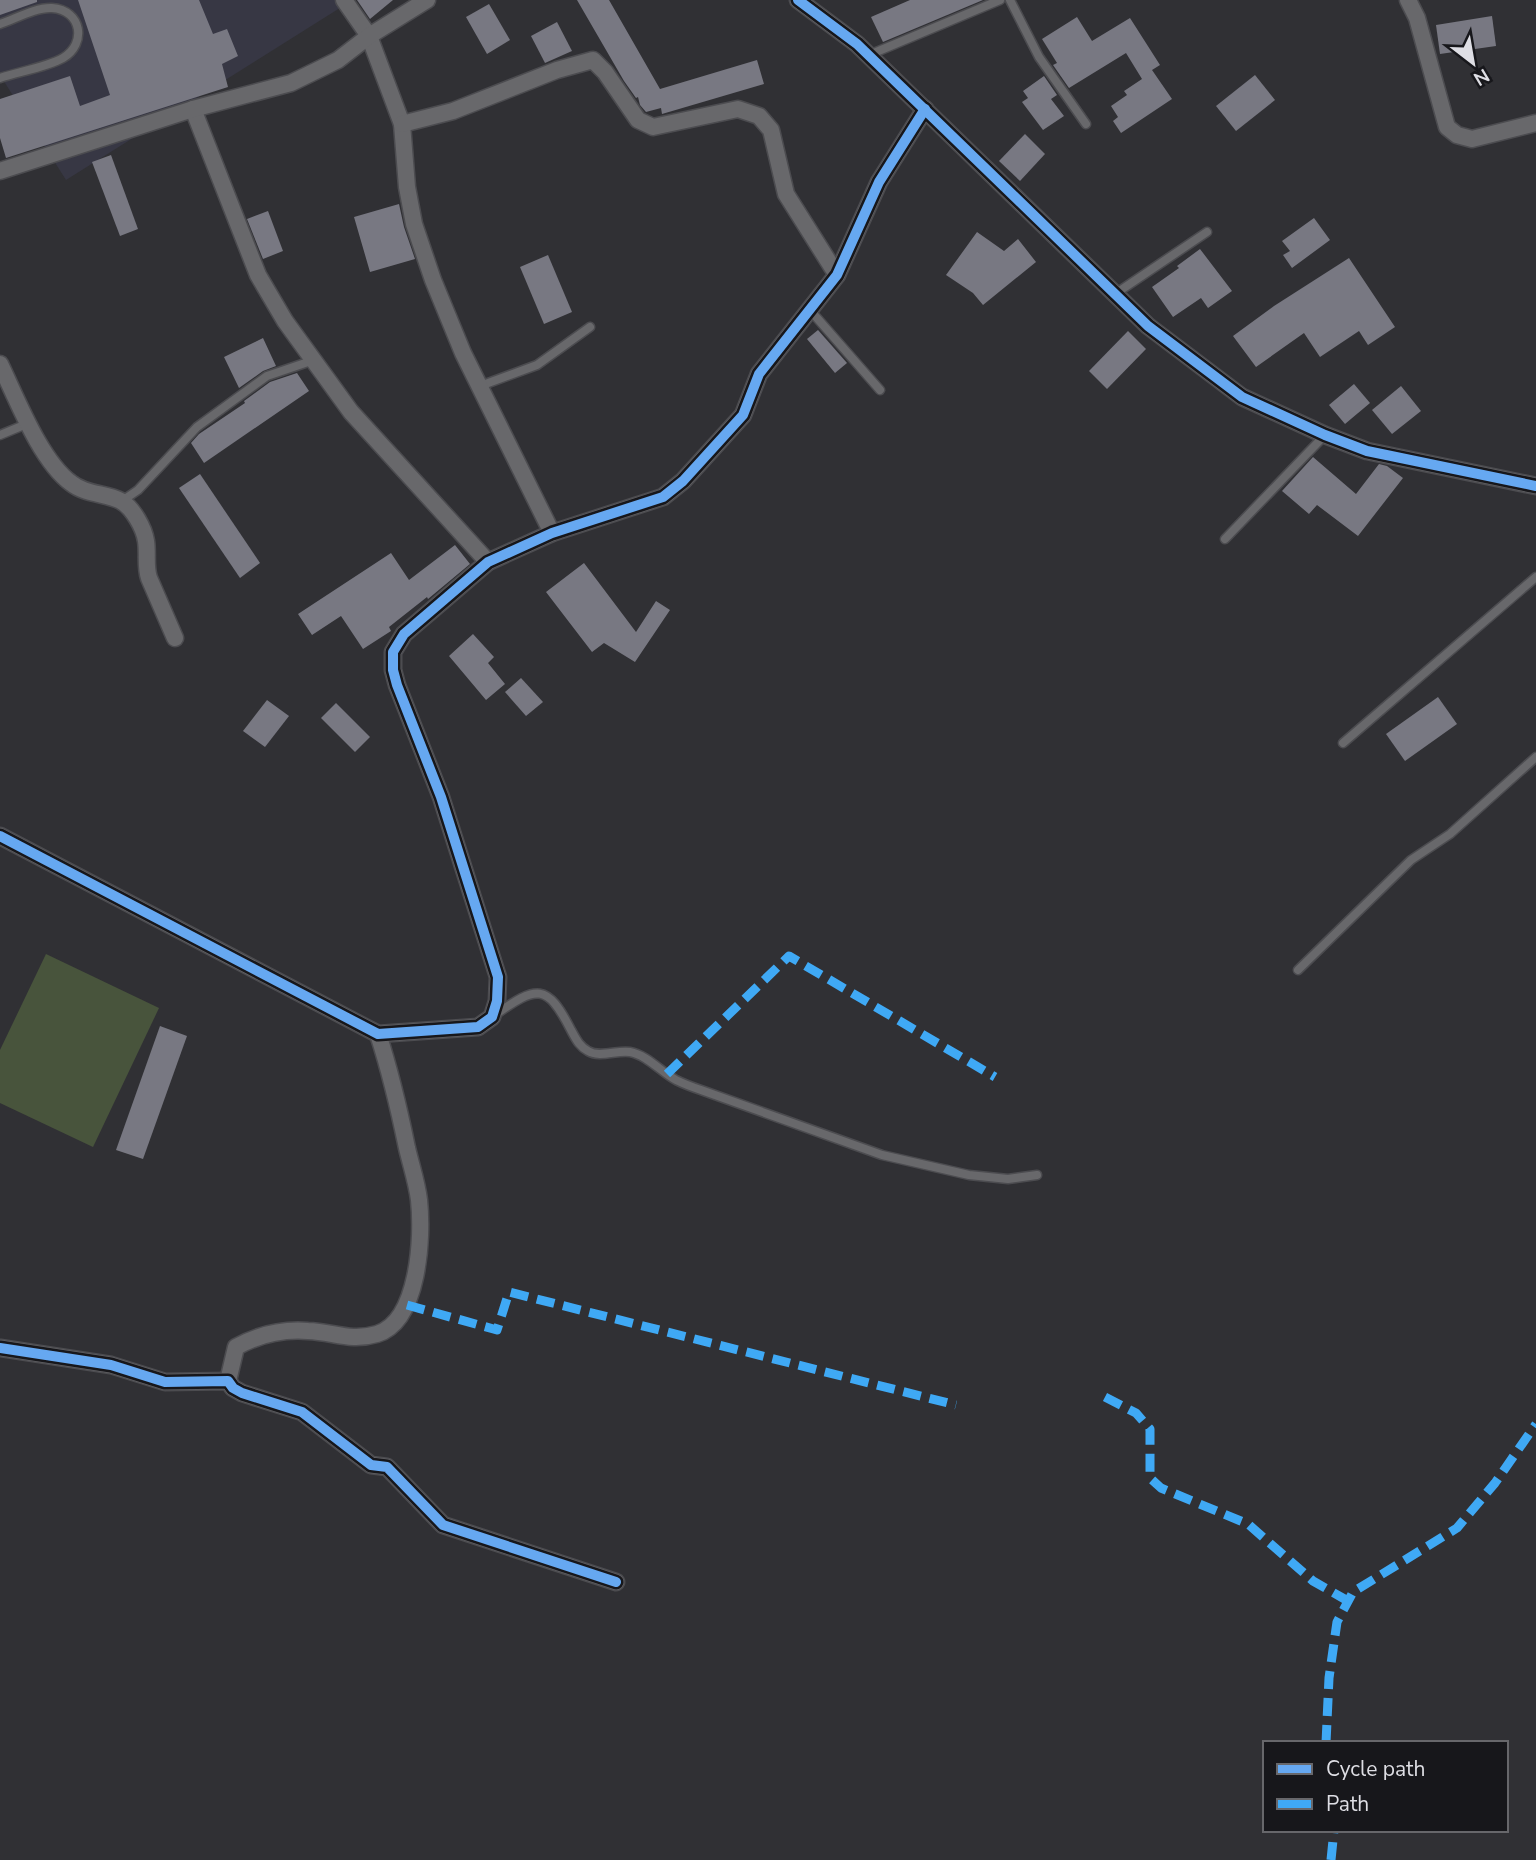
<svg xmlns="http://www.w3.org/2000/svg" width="1536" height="1860" viewBox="0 0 1536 1860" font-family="'Nunito Sans',sans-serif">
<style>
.built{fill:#373744}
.green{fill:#48543c}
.building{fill:#787882}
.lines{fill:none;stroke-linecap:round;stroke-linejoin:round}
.service-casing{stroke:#4c4c50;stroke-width:11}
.minor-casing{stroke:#4c4c50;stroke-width:19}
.service{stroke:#68686b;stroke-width:8}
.minor{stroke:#68686b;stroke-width:16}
.quiet{stroke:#3fa9f5;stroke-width:9;stroke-dasharray:18 9;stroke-linecap:butt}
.cycleway-casing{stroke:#17171b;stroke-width:15}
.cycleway{stroke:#66a8f1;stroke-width:10}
</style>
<rect width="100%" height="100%" fill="#303034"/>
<path class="built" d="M0 0H350L351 1 66 180 0 75Z"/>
<path class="green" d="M46 954 159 1008 93 1147 0 1103V1050Z"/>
<g class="building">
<path d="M0 0H37V2L0 15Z"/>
<path d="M78 0H199L213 34 227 29 238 56 222 64 228 87 6 158 0 138V99L70 76 80 106 110 95Z"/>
<path d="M357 0H393L370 19Z"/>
<path d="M577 0H609L660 89 757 60 764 84 662 114 661 108 646 112 640 105 638 97 636 98 624 81Z"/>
<path d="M910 0H983L883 42 871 17Z"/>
<path d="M489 4 510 40 487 54 466 17Z"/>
<path d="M1492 16 1496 46 1440 54 1436 25Z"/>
<path d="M1077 17 1092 41 1130 18 1160 65 1152 70 1172 99 1121 133 1113 121 1118 117 1111 106 1127 95 1124 91 1142 79 1126 53 1069 88 1053 65 1057 63 1042 39Z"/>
<path d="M557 22 572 51 545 63 531 36Z"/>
<path d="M1255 75 1275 100 1236 131 1216 106Z"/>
<path d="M1044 76 1057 95 1051 99 1064 116 1043 130 1022 102 1028 98 1023 91Z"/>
<path d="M1025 134 1045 154 1020 181 999 161Z"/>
<path d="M111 155 138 229 120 236 92 162Z"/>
<path d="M399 204 404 227 415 259 370 272 354 217Z"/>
<path d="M268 211 283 251 263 259 247 219Z"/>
<path d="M1314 218 1330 240 1292 268 1283 255 1290 251 1282 241Z"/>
<path d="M977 232 1004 251 1018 239 1036 262 983 305 973 293 946 275Z"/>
<path d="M1200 249 1232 291 1208 308 1201 298 1173 317 1152 287 1179 268 1177 266Z"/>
<path d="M548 255 572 312 544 324 520 267Z"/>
<path d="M1349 258 1395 327 1368 345 1359 331 1320 357 1304 333 1256 367 1233 336 1274 306Z"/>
<path d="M818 330 847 363 835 373 807 339Z"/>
<path d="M1128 331 1146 349 1107 389 1089 371Z"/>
<path d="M263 338 276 366 263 371 239 388 224 357Z"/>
<path d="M297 373 309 391 204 463 191 443 199 434 245 403 244 401 270 382Z"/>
<path d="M1354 384 1370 403 1345 424 1329 405Z"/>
<path d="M1401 386 1421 411 1392 434 1372 410Z"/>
<path d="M1313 457 1356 494 1379 464 1387 466 1403 478 1358 536 1317 505 1309 514 1282 491Z"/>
<path d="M200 474 260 563 240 578 179 488Z"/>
<path d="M455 545 470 564 428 599 427 597 389 627 391 631 363 649 341 616 312 635 298 614 391 553 409 580Z"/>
<path d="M584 563 636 632 656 601 670 610 635 662 604 643 592 652 546 592Z"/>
<path d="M473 634 494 657 488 663 505 684 486 700 449 656Z"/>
<path d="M521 678 543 702 526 716 505 692Z"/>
<path d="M1438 697 1457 724 1405 761 1386 734Z"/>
<path d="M267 700 289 716 265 747 243 731Z"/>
<path d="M336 703 370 737 355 752 321 718Z"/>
<path d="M160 1026 187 1036 143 1159 116 1150Z"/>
</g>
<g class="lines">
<defs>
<g id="service">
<path d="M1010 0 1039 57 1086 124"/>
<path d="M0 24C15 19 36 7 52 8 82 10 87 44 63 58 47 67 18 72 0 78"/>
<path d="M869 55 1000 0"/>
<path d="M1115 294 1207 232"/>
<path d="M810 310 880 390"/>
<path d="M480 386 537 365 590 327"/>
<path d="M0 435 29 423"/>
<path d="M122 501 138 490 197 427 267 376 314 360"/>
<path d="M1225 539 1325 435"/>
<path d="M1343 743 1536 577"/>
<path d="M1298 970 1411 860 1450 834 1536 757"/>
<path d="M495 1015C537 985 547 983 571 1030 576 1039 579 1046 588 1051 599 1058 617 1050 630 1052 647 1055 661 1072 676 1080 684 1084 692 1087 701 1090L882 1155 969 1175 1008 1179 1037 1175"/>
</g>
<g id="minor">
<path d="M344 0 369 36 402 124 407 187 414 224 433 280 463 353 552 533"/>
<path d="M798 0 857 44 1148 326 1242 397 1325 435 1367 451 1536 486"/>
<path d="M1408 0 1417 18 1447 127 1457 135 1472 139 1536 123"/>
<path d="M193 109 258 275 285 321 351 412 488 562"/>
<path d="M402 124 453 111 557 70 593 60 605 72 638 120 653 127 738 109 759 116 771 130 786 194 837 275"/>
<path d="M0 171 193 109 291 83 338 60 369 36 427 0"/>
<path d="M0 364C17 399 40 460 71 483 86 495 106 493 121 501 133 508 144 528 146 541 148 554 145 566 149 578L175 638"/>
<path d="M0 836 378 1034 478 1027 492 1017 497 1001 498 977 441 797 397 685 393 670V652L404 634 488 562 552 533 663 497 683 481 743 415 759 374 837 275 879 182 925 109"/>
<path d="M0 1348 111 1365 165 1382 228 1381 233 1388 242 1393 302 1412 371 1465 387 1467 443 1525 616 1582"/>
<path d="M228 1381 236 1347C258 1335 283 1329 308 1331 334 1332 350 1342 377 1334 419 1321 423 1237 419 1200 417 1183 411 1165 407 1148 399 1109 390 1071 378 1034"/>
</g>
</defs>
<use href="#service" class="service-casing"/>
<use href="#minor" class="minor-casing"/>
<use href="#service" class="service"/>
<use href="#minor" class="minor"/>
<g class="quiet">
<path d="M667 1074 789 956 995 1077"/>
<path d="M407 1305 497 1330 509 1292 956 1405"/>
<path d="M1105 1397 1136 1413 1150 1429V1478L1161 1488 1248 1524 1313 1581 1348 1601"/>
<path d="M1326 1743 1329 1678 1337 1622 1353 1592 1457 1528 1495 1483 1536 1424"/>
<path d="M1331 1860 1334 1830"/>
</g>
<defs>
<g id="cycleway">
<path d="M798 0 857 44 1148 326 1242 397 1325 435 1367 451 1536 486"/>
<path d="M0 836 378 1034 478 1027 492 1017 497 1001 498 977 441 797 397 685 393 670V652L404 634 488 562 552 533 663 497 683 481 743 415 759 374 837 275 879 182 925 109"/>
<path d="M0 1348 111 1365 165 1382 228 1381 233 1388 242 1393 302 1412 371 1465 387 1467 443 1525 616 1582"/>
</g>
</defs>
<use href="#cycleway" class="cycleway-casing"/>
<use href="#cycleway" class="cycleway"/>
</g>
<rect x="1263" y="1741" width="245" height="91" fill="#17171b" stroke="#67676b" stroke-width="2"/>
<rect x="1277" y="1764" width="35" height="10" fill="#66a8f1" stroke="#67676b" stroke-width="2"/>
<text x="1326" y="1776" font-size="21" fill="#dedee4">Cycle path</text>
<rect x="1277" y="1799" width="35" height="10" fill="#3fa9f5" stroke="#67676b" stroke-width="2"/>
<text x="1326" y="1811" font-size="21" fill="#dedee4">Path</text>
<g transform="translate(1473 63) rotate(149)" stroke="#17171b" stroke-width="5" paint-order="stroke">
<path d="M0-5L12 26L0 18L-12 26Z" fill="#dedee4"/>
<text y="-10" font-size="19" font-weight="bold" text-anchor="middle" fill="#dedee4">N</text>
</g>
</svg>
